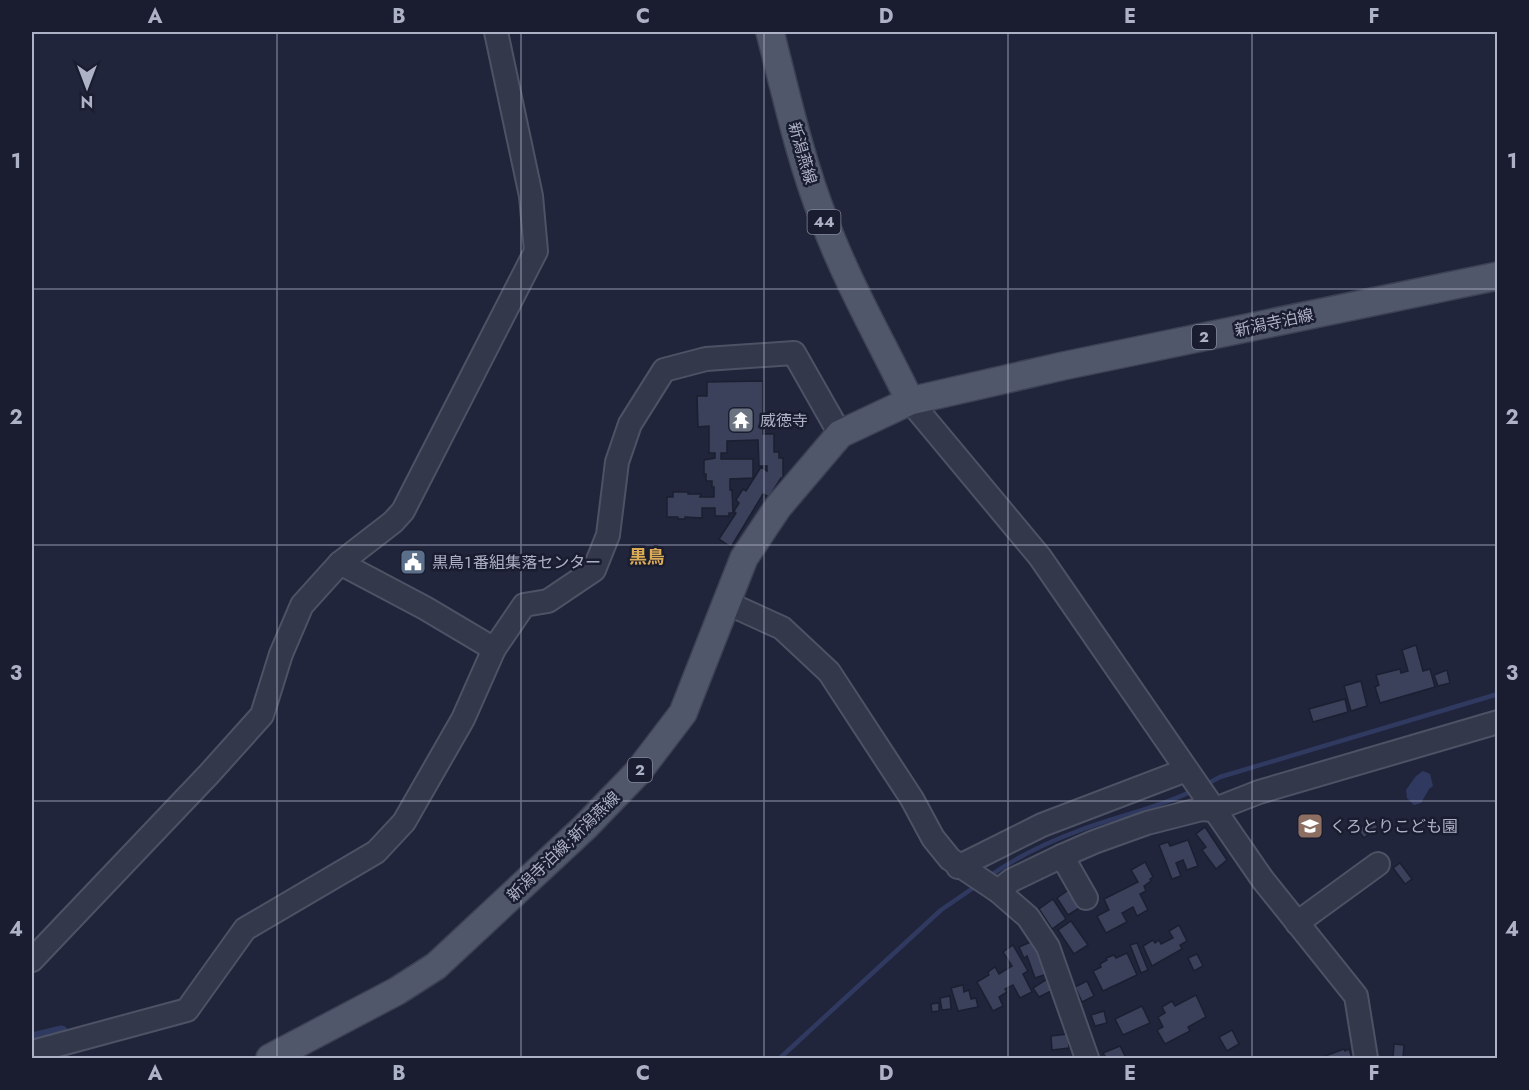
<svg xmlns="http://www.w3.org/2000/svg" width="1529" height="1090" viewBox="0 0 1529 1090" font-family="Jost,'Noto Sans JP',sans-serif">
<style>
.water{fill:#303a61}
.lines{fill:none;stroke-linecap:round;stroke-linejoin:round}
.stream{stroke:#303a61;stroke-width:4.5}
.canal{stroke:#303a61;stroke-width:15}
.building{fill:#3b415b;stroke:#1b1f31;stroke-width:1.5}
.minor-casing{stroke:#4e5265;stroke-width:26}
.major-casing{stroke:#3d4154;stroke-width:30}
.minor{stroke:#33384b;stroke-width:22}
.major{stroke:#51576b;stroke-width:27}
.grid{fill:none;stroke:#aeb2c7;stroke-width:1.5;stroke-opacity:0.55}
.labels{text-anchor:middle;stroke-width:5;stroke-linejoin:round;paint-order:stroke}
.shield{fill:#191d2f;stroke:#818599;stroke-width:1.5}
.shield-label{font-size:15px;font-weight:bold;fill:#aeb2c7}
.street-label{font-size:16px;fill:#aeb2c7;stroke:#191d2f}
.poi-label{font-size:16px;fill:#aeb2c7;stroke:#191d2f;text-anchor:start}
.neighbourhood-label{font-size:18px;font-weight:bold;fill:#dbab55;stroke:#191d2f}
.neatline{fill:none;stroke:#aeb2c7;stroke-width:2}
.grid-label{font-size:20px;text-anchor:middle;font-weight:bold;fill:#aeb2c7}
</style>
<rect width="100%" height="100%" fill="#20253b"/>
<path class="water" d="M1423 771 1430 774 1433 786 1429 789 1421 803 1414 805 1407 798 1406 790 1416 776Z"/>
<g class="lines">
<g class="stream">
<path d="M1205 785 1220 777 1498 694"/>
<path d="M988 877C1015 858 1048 842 1078 831 1116 816 1156 809 1192 791"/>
<path d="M780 1058 941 910 976 886"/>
</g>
<path class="canal" d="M32 1040 61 1033"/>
</g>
<g class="building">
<path d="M763 381V434H774V452H779V458H783V479L781 478 769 497 763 494 731 547 719 539 736 513 734 511 739 503 736 500 743 489 746 491 761 467 767 471V466H759L758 440 727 441V453H721V459H753V478L730 479V490H732L733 513H729V516H715V508H702V518L685 517V519H678V517H667V497H673V492H688V494H701L700 497H714V487H712V481H706V474H704V460L715 458V453H709V426L698 427 697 396H707V382Z"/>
<path d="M1416 645 1423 671 1430 669 1435 687 1380 703 1375 687 1379 685 1376 675 1400 669 1401 673 1408 671 1402 650Z"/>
<path d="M1447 670 1450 683 1438 686 1434 675Z"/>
<path d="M1361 681 1367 706 1351 711 1344 686Z"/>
<path d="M1345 699 1348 712 1313 722 1309 709Z"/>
<path d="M1371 819 1378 827 1364 838 1358 830Z"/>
<path d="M1205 827 1227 860 1216 869 1202 850 1206 847 1196 834Z"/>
<path d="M1188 840 1198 866 1187 870 1183 860 1176 863 1181 876 1172 879 1159 845 1168 842 1170 846Z"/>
<path d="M1145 862 1153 877 1150 879 1151 881 1144 886 1146 891 1140 894 1148 910 1137 916 1133 907 1122 913 1127 922 1106 933 1097 916 1109 910 1104 899 1138 882 1131 870Z"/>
<path d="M1400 863 1412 879 1405 884 1393 868Z"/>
<path d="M1070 889 1081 907 1068 915 1057 898Z"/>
<path d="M1053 899 1066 919 1052 929 1039 909Z"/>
<path d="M1071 921 1088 945 1074 954 1058 930Z"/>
<path d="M1179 925 1187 941 1180 945 1182 949 1152 966 1143 946 1153 940 1155 943 1159 940 1161 944 1173 938 1169 931Z"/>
<path d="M1033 941 1047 974 1035 978 1027 956 1024 958 1019 947Z"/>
<path d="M1137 943 1148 970 1141 973 1130 945Z"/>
<path d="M1013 945 1028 971 1023 974 1032 992 1020 998 1013 985 1005 989 1007 992 999 997 1003 1006 993 1011 977 982 989 975 988 972 995 967 999 974 1012 966 1003 952Z"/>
<path d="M1127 953 1137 975 1103 991 1093 971 1101 967 1100 964 1107 960 1106 958 1114 955 1116 958Z"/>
<path d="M1197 954 1203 966 1194 971 1188 958Z"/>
<path d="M1047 979 1053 990 1039 997 1033 988Z"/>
<path d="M1087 981 1094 996 1082 1002 1075 987Z"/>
<path d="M963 985 964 992 969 990 971 999 976 998 978 1007 958 1011 951 988Z"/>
<path d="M1196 995 1206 1017 1188 1027 1190 1031 1165 1044 1157 1030 1163 1027 1158 1017 1165 1013 1162 1007 1172 1001 1175 1006Z"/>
<path d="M950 996 951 1009 942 1010 940 998Z"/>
<path d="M939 1003V1011L932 1012 931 1004Z"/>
<path d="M1142 1006 1150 1023 1123 1035 1115 1019Z"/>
<path d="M1104 1011 1107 1023 1095 1026 1091 1015Z"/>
<path d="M1232 1030 1239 1044 1227 1051 1219 1037Z"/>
<path d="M1068 1034 1069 1048 1052 1050 1051 1036Z"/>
<path d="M1394 1044 1404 1045 1403 1058H1393Z"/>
<path d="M1120 1046 1126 1058H1106L1103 1053Z"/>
<path d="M1344 1049 1345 1051 1349 1049 1352 1058H1320Z"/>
</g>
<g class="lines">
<defs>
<g id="minor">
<path d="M910 401 1040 557 1263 880 1356 996 1366 1058"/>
<path d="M340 563 425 608 494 649"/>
<path d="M727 603 782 628 829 672 912 799 933 838 950 859 998 891 1028 917 1048 947 1087 1058"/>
<path d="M1062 856 1094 842 1147 823 1202 809 1213 810 1259 792 1498 722"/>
<path d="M958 867 1042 825 1186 770"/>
<path d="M998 891 1012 880 1062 856 1086 898"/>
<path d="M1297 923 1378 864"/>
<path d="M32 960 209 774 262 715 281 654 302 605 340 563 393 522 403 511 536 251 531 196 496 32"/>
<path d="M32 1052 187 1010 245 929 376 852 404 822 463 719 494 649 524 605 548 601 594 570 608 535 617 462 630 424 664 370 706 359 794 353 840 434"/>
</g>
<g id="major">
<path d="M770 32C786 94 800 159 824 220 847 282 881 341 910 401"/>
<path d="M270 1058 397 991 436 966 585 827 638 772 683 713 744 558 778 507 840 434 910 401 1063 366 1498 276"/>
</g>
</defs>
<use href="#minor" class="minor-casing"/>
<use href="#major" class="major-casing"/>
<use href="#minor" class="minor"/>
<use href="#major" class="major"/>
</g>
<path class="grid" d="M277 32V1058M521 32V1058M764 32V1058M1008 32V1058M1252 32V1058M32 289H1498M32 545H1498M32 801H1498"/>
<defs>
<symbol id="temple-square" viewBox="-11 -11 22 22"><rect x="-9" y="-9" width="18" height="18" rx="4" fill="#6b7280" stroke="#191d2f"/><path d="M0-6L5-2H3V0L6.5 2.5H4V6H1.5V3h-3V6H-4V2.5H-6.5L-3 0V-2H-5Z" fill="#fff"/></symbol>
<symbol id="civic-square" viewBox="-11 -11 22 22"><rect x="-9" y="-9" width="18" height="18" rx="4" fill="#5c6f8a" stroke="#191d2f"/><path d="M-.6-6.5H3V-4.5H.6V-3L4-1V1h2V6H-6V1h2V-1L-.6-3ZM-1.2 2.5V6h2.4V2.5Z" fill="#fff"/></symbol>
<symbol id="school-square" viewBox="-11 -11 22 22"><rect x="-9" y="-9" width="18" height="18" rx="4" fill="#8d6e63" stroke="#191d2f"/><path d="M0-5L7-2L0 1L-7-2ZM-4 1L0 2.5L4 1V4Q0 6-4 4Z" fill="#fff"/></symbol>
</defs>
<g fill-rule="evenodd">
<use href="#temple-square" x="726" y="405" width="30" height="30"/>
<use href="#civic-square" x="398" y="547" width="30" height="30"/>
<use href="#school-square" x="1295" y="811" width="30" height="30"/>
</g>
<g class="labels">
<g class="shield">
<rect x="807.5" y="210" width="33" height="24" rx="4.5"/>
<rect x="1192" y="325" width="24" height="24" rx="4.5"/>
<rect x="628" y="758" width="24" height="24" rx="4.5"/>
</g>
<g class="shield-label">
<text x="824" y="227">44</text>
<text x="1204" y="342">2</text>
<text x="640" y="775">2</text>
</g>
<g class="street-label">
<text transform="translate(803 153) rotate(74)" y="6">新潟燕線</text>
<text transform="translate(1274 322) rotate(-12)" y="6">新潟寺泊線</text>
<text transform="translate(563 846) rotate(-44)" y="6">新潟寺泊線;新潟燕線</text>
</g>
<g class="poi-label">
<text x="760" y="426">威徳寺</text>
<text x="432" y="568">黒鳥１番組集落センター</text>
<text x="1330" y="832">くろとりこども園</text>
</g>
<g class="neighbourhood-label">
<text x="647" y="563">黒鳥</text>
</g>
</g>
<rect width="1529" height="1090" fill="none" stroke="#191d2f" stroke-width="66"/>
<g transform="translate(87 87) rotate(180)" stroke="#191d2f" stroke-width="4.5" paint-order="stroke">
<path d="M0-4.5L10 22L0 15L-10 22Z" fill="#aeb2c7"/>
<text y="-9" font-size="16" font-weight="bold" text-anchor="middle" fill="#aeb2c7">N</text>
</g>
<rect x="33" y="33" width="1463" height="1024" class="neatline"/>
<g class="grid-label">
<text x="155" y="23">A</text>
<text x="399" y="23">B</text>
<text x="643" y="23">C</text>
<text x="886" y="23">D</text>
<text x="1130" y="23">E</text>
<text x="1374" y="23">F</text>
<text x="16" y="168">1</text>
<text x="1512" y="168">1</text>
<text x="16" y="424">2</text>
<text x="1512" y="424">2</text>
<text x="16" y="680">3</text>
<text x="1512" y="680">3</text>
<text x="16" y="936">4</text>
<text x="1512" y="936">4</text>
<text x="155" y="1080">A</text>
<text x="399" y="1080">B</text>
<text x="643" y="1080">C</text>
<text x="886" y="1080">D</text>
<text x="1130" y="1080">E</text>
<text x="1374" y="1080">F</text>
</g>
</svg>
